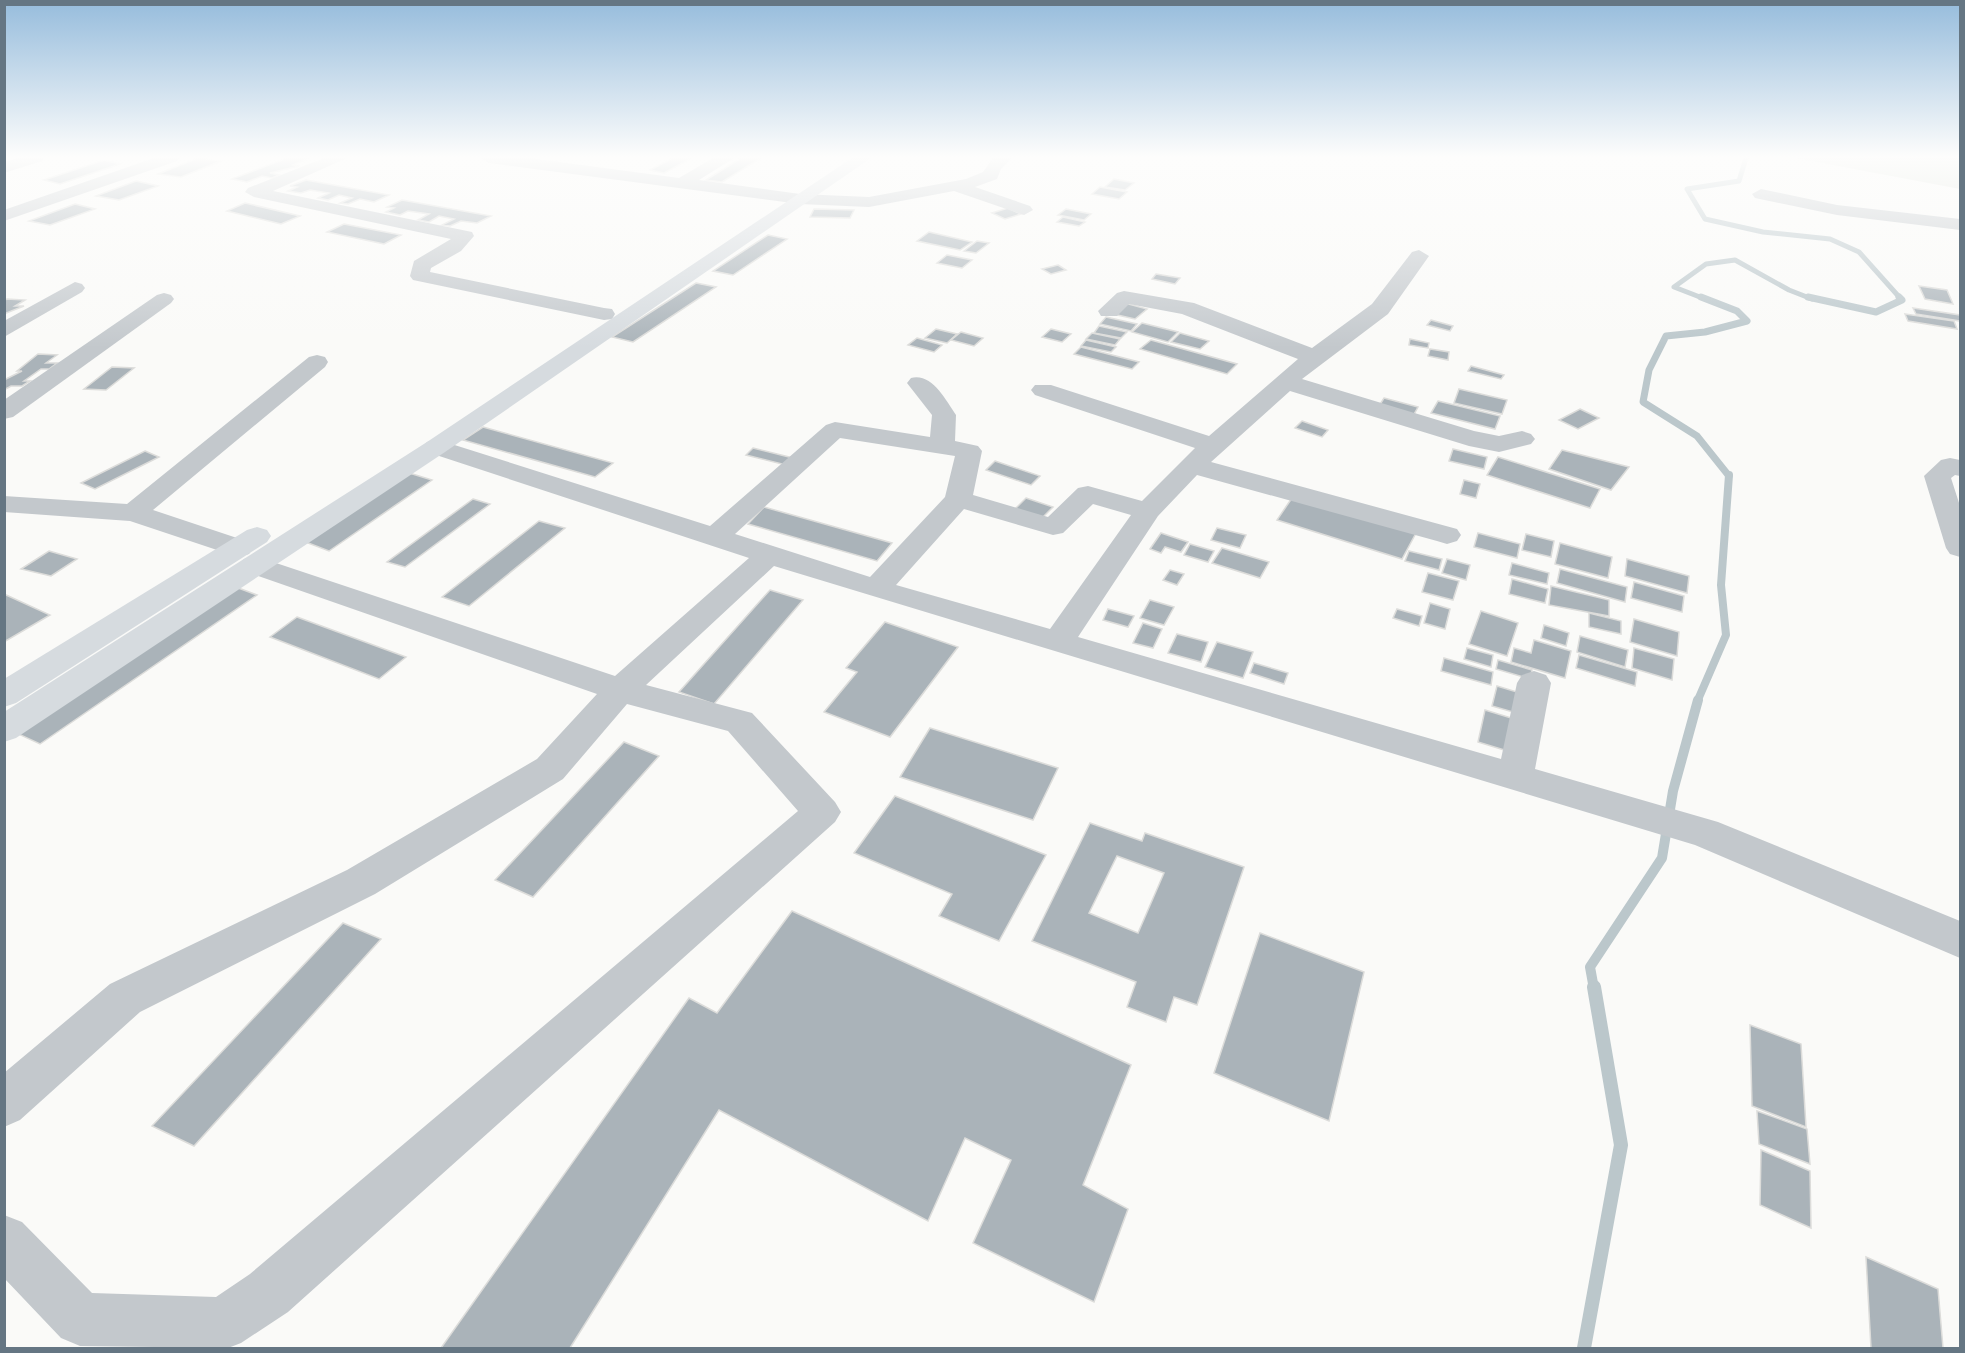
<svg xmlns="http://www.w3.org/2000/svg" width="1965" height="1353" viewBox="0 0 1965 1353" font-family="'Golos Text',sans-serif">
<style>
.green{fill:#dadfd7}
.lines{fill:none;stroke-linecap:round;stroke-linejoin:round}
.stream-far4{stroke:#bbc7cb;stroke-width:5}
.stream-far3{stroke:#bbc7cb;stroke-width:7}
.stream-far2{stroke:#bbc7cb;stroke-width:8}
.stream-far1{stroke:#bbc7cb;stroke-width:10}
.stream{stroke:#bbc7cb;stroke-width:14}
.building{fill:#aab3b9;stroke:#dcdcda;stroke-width:1.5;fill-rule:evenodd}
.street{fill:#c3c8cc;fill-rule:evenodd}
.secondary{fill:#d6dbdf;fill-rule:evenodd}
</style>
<rect width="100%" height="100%" fill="#fafaf8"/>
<path class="green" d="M1796 158H1960V189Z"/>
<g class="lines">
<g class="stream-far4">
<path d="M1746 158 1739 181 1687 189 1705 219 1763 232 1830 239 1859 252 1901 299"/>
<path d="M1705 299 1674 287 1706 264 1735 260 1789 290 1812 299"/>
</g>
<g class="stream-far3">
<path d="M1701 297 1737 311 1747 321 1705 332 1666 336 1649 370 1643 402 1697 436 1729 476"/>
<path d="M1808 297 1876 312 1902 300 1899 297"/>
</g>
<path class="stream-far2" d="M1697 702 1726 635 1721 585 1729 475"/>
<path class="stream-far1" d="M1594 989 1590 967 1662 858 1673 791 1698 700"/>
<path class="stream" d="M1584 1348 1621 1145 1594 987"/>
</g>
<g class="building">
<path d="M198 158 221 161 181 177 158 174Z"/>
<path d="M287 158H309L293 165 299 166 270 173 279 175 272 178 262 176 247 182 232 179Z"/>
<path d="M673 158H692L664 173 650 170Z"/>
<path d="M741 158H761L722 182 706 180Z"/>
<path d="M104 160 120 164 60 184 44 180Z"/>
<path d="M1114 179 1134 183 1125 190 1105 187Z"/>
<path d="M306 180 389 195 374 202 360 199 348 204 340 203 352 198 339 195 328 200 318 198 329 193 310 190 301 193 288 191 297 187 290 186Z"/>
<path d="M136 181 158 186 119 200 96 196Z"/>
<path d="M1100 187 1127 192 1119 199 1092 194Z"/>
<path d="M402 200 491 216 477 223 461 221 450 226 442 225 454 219 439 216 429 222 418 220 429 214 408 211 400 215 386 212 394 208 387 207Z"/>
<path d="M245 203 300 216 281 224 227 211Z"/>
<path d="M75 204 95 209 50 225 29 221Z"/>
<path d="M1008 208 1021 214 1005 219 992 213Z"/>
<path d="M814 209 854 210 850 218 810 217Z"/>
<path d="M1066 209 1091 214 1084 220 1058 215Z"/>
<path d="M1063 217 1085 222 1079 226 1057 222Z"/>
<path d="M344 224 401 235 384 244 327 232Z"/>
<path d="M929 232 972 242 960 250 917 241Z"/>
<path d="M768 235 787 239 733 275 713 271Z"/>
<path d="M977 241 989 243 976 253 964 251Z"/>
<path d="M947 255 972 260 962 268 937 263Z"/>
<path d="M1058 265 1066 270 1051 274 1042 269Z"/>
<path d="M1156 274 1180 278 1175 284 1152 279Z"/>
<path d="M696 283 716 287 633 342 612 337Z"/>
<path d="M1919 286 1947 290 1953 304 1925 299Z"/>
<path d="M7 299 25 300 15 306H24L4 314V301Z"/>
<path d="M1125 303 1147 309 1135 319 1113 314Z"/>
<path d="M1913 308 1960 315V321L1916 314Z"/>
<path d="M1905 314 1954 321 1957 329 1908 321Z"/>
<path d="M1106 317 1137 324 1131 331 1100 324Z"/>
<path d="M1431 320 1453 326 1450 331 1427 325Z"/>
<path d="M1142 323 1178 332 1168 342 1132 332Z"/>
<path d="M1099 326 1127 332 1121 338 1094 333Z"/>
<path d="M936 329 957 334 947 343 925 338Z"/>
<path d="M1051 329 1071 334 1062 342 1042 337Z"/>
<path d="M961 332 983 338 974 346 951 340Z"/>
<path d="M1092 333 1120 339 1115 345 1086 339Z"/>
<path d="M1180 333 1209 341 1200 349 1171 342Z"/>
<path d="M917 338 942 345 934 352 908 345Z"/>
<path d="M1410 339 1429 343 1428 348 1409 345Z"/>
<path d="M1086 340 1116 347 1111 352 1081 346Z"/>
<path d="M1151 340 1237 364 1227 374 1140 349Z"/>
<path d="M1081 347 1139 362 1132 369 1074 354Z"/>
<path d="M1430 349 1449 352 1448 360 1428 356Z"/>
<path d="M38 354 57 355 46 363H57L49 369H41L24 381H30L22 386H11L4 390V380L22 371H17Z"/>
<path d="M1471 366 1504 375 1501 379 1468 371Z"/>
<path d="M112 367 134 368 106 390 84 389Z"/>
<path d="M1459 389 1507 400 1502 414 1454 403Z"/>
<path d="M1384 398 1418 407 1413 416 1379 406Z"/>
<path d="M1438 401 1500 416 1495 429 1431 413Z"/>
<path d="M1580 409 1599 418 1578 429 1559 420Z"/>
<path d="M1302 421 1328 430 1322 437 1295 428Z"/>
<path d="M483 427 613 463 595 477 463 440Z"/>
<path d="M753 448 793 458 786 465 746 455Z"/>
<path d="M1453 449 1487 457 1484 469 1449 461Z"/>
<path d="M1562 450 1629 467 1611 490 1549 469Z"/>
<path d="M145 451 159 457 95 489 81 483Z"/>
<path d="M1498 457 1600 489 1590 508 1487 475Z"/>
<path d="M995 461 1040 476 1031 485 986 470Z"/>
<path d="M406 472 432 480 329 551 303 541Z"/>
<path d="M1464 480 1480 484 1476 498 1460 494Z"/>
<path d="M1294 495 1416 533 1402 559 1277 520Z"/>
<path d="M1026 498 1053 507 1039 521 1012 512Z"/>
<path d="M473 499 490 504 405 567 387 562Z"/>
<path d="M764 507 892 543 877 561 748 524Z"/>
<path d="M539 521 565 528 469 606 442 597Z"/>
<path d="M1217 528 1246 535 1240 548 1211 540Z"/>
<path d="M1161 533 1188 542 1181 552 1165 547 1161 553 1150 549Z"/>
<path d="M1478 533 1520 544 1517 558 1474 547Z"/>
<path d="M1526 534 1554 541 1551 557 1522 550Z"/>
<path d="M1560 543 1612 557 1608 578 1555 564Z"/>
<path d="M1190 544 1214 551 1208 562 1184 555Z"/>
<path d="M1222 548 1269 562 1260 578 1212 563Z"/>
<path d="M49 551 77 559 51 576 21 569Z"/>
<path d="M1409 551 1442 559 1439 570 1405 561Z"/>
<path d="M1447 559 1470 565 1466 580 1442 573Z"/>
<path d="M1627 559 1689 576 1687 593 1625 576Z"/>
<path d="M1512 563 1549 573 1547 584 1509 575Z"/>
<path d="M1560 569 1627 587 1625 602 1557 583Z"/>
<path d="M1170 570 1184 574 1177 585 1163 580Z"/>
<path d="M1428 573 1459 581 1453 600 1422 592Z"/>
<path d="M1512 579 1548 589 1545 603 1509 594Z"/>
<path d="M1634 582 1684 596 1682 612 1631 598Z"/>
<path d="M233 586 257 595 40 744 14 732Z"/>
<path d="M1551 586 1609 600V616L1549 605Z"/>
<path d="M770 590 803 600 714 704 679 692Z"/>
<path d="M4 594 50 615 4 642Z"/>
<path d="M1150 600 1174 607 1164 625 1140 618Z"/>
<path d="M1430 603 1450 609 1445 629 1424 623Z"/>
<path d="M1108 609 1134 616 1128 627 1103 620Z"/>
<path d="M1397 609 1422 616 1419 626 1393 618Z"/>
<path d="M1481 611 1518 623 1507 656 1469 644Z"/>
<path d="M1589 613 1621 621V634L1589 627Z"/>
<path d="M297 617 406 657 379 679 270 637Z"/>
<path d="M1634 619 1679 632 1677 656 1630 642Z"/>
<path d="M885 622 958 647 890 737 824 712 857 672 846 668Z"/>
<path d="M1143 623 1162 629 1153 648 1133 643Z"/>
<path d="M1544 625 1569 633 1566 646 1541 638Z"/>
<path d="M1177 634 1208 642 1201 662 1168 653Z"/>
<path d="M1580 636 1628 650 1625 667 1577 652Z"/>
<path d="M1534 640 1571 651 1565 678 1511 662 1514 648 1531 653Z"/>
<path d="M1217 642 1253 652 1243 678 1205 667Z"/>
<path d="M1467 648 1493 655 1491 667 1464 659Z"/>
<path d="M1634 648 1674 659 1672 680 1632 668Z"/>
<path d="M1579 655 1637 672 1635 686 1576 668Z"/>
<path d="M1444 658 1493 672 1491 685 1441 671Z"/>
<path d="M1498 660 1532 670 1530 679 1496 669Z"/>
<path d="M1254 663 1288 673 1284 684 1250 673Z"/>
<path d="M1497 686 1530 696 1527 716 1492 706Z"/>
<path d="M1485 710 1521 721 1514 753 1478 742Z"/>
<path d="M930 728 1058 768 1033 820 900 777Z"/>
<path d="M624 742 659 756 533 897 495 880Z"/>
<path d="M895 796 1046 855 999 941 939 916 952 894 854 853Z"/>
<path d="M1090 823 1142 841 1145 833 1244 867 1197 1005 1174 997 1166 1022 1127 1007 1136 982 1032 941ZM1117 856 1164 873 1138 933 1089 913Z"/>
<path d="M792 911 1131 1065 1083 1185 1128 1209 1094 1302 973 1243 1011 1160 965 1138 928 1221 719 1110 570 1348H441L689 998 717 1013Z"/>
<path d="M343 923 381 939 194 1146 152 1126Z"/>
<path d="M1260 933 1364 972 1329 1121 1214 1073Z"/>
<path d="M1750 1025 1801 1044 1806 1127 1752 1106Z"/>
<path d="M1757 1111 1807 1129 1810 1164 1759 1144Z"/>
<path d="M1761 1150 1810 1171 1811 1228 1760 1205Z"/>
<path d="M1866 1257 1938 1289 1943 1348H1871Z"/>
</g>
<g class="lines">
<g class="street">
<path d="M18 158H44L42 161 4 173V162Z"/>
<path d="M154 158H179L177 161 4 221V210Z"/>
<path d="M324 158H347L273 191 472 232 474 236 461 251 431 268 430 272 604 308 612 309 615 314 612 319 604 320 413 280 410 276 414 261 451 239 254 197 245 192 248 188Z"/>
<path d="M481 158H529L679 178 713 158H734L699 180 800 194 869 197 966 179 983 172 993 158H1012L1001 169 997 179 975 187 1030 206 1033 210 1024 215 954 191 869 207 800 204 489 163Z"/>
<path d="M1761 189 1837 205 1960 219V230L1837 215 1755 198 1752 194Z"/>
<path d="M1419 250 1429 256 1388 314 1302 379 1474 431 1499 436 1522 431 1531 434 1535 439 1531 444 1499 452 1469 446 1290 391 1211 462 1457 529 1461 535 1457 541 1447 544 1437 541 1197 475 1158 516 1078 637 1501 759 1517 683 1522 675 1534 671 1546 675 1551 683 1535 769 1718 822 1960 921V958L1695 845 774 566 646 685 752 713 835 802 841 812 835 822 288 1312 241 1343 228 1348 80 1346 61 1338 4 1278V1215L22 1222 92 1293 216 1297 250 1274 798 811 728 731 627 704 563 779 375 894 140 1012 20 1120 4 1127V1073L110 984 347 870 537 759 597 694 244 571 239 565 244 559 254 556 264 559 615 676 749 558 427 452 423 447 427 442 436 439 445 442 710 526 826 425 835 422 930 437 932 415 907 383 911 378C932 373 945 399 956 415L955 441 978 446 982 451 973 495 1048 517 1078 488 1088 486 1142 501 1195 448 1035 395 1031 390 1035 385H1051L1209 436 1298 359 1182 314 1129 304 1117 316H1101L1098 311 1117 293 1124 291 1194 303 1312 348 1372 304 1412 252ZM840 438 955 456 945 497 870 577 735 534ZM1093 504 1131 515 1050 629 896 585 964 509 1053 535 1063 533Z"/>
<path d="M75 282 82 284 85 288 82 292 4 337V321Z"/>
<path d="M164 293 171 295 174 299 171 303 13 417 4 419V400L157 295Z"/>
<path d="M317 355 325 357 328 362 325 367 153 510 249 542 253 548 249 554 239 557 229 554 130 521 4 512V496L127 504 309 357Z"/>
<path d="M1950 458 1960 460V476L1955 475 1951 478 1960 506V557L1950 554 1946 548 1924 476 1941 460Z"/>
</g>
<g class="secondary">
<path d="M852 158H871L445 452 16 738 4 742V712L427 442Z"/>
<path d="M257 527 267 530 271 536 267 542 16 703 4 707V679L247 530Z"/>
</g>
</g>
<linearGradient id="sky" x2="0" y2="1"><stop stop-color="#96bcdc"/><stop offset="0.45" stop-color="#fdfdfc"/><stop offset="1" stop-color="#fdfdfc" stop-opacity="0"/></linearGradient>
<rect width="1965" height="348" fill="url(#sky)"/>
<rect width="1965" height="1353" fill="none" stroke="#657683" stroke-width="12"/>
</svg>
